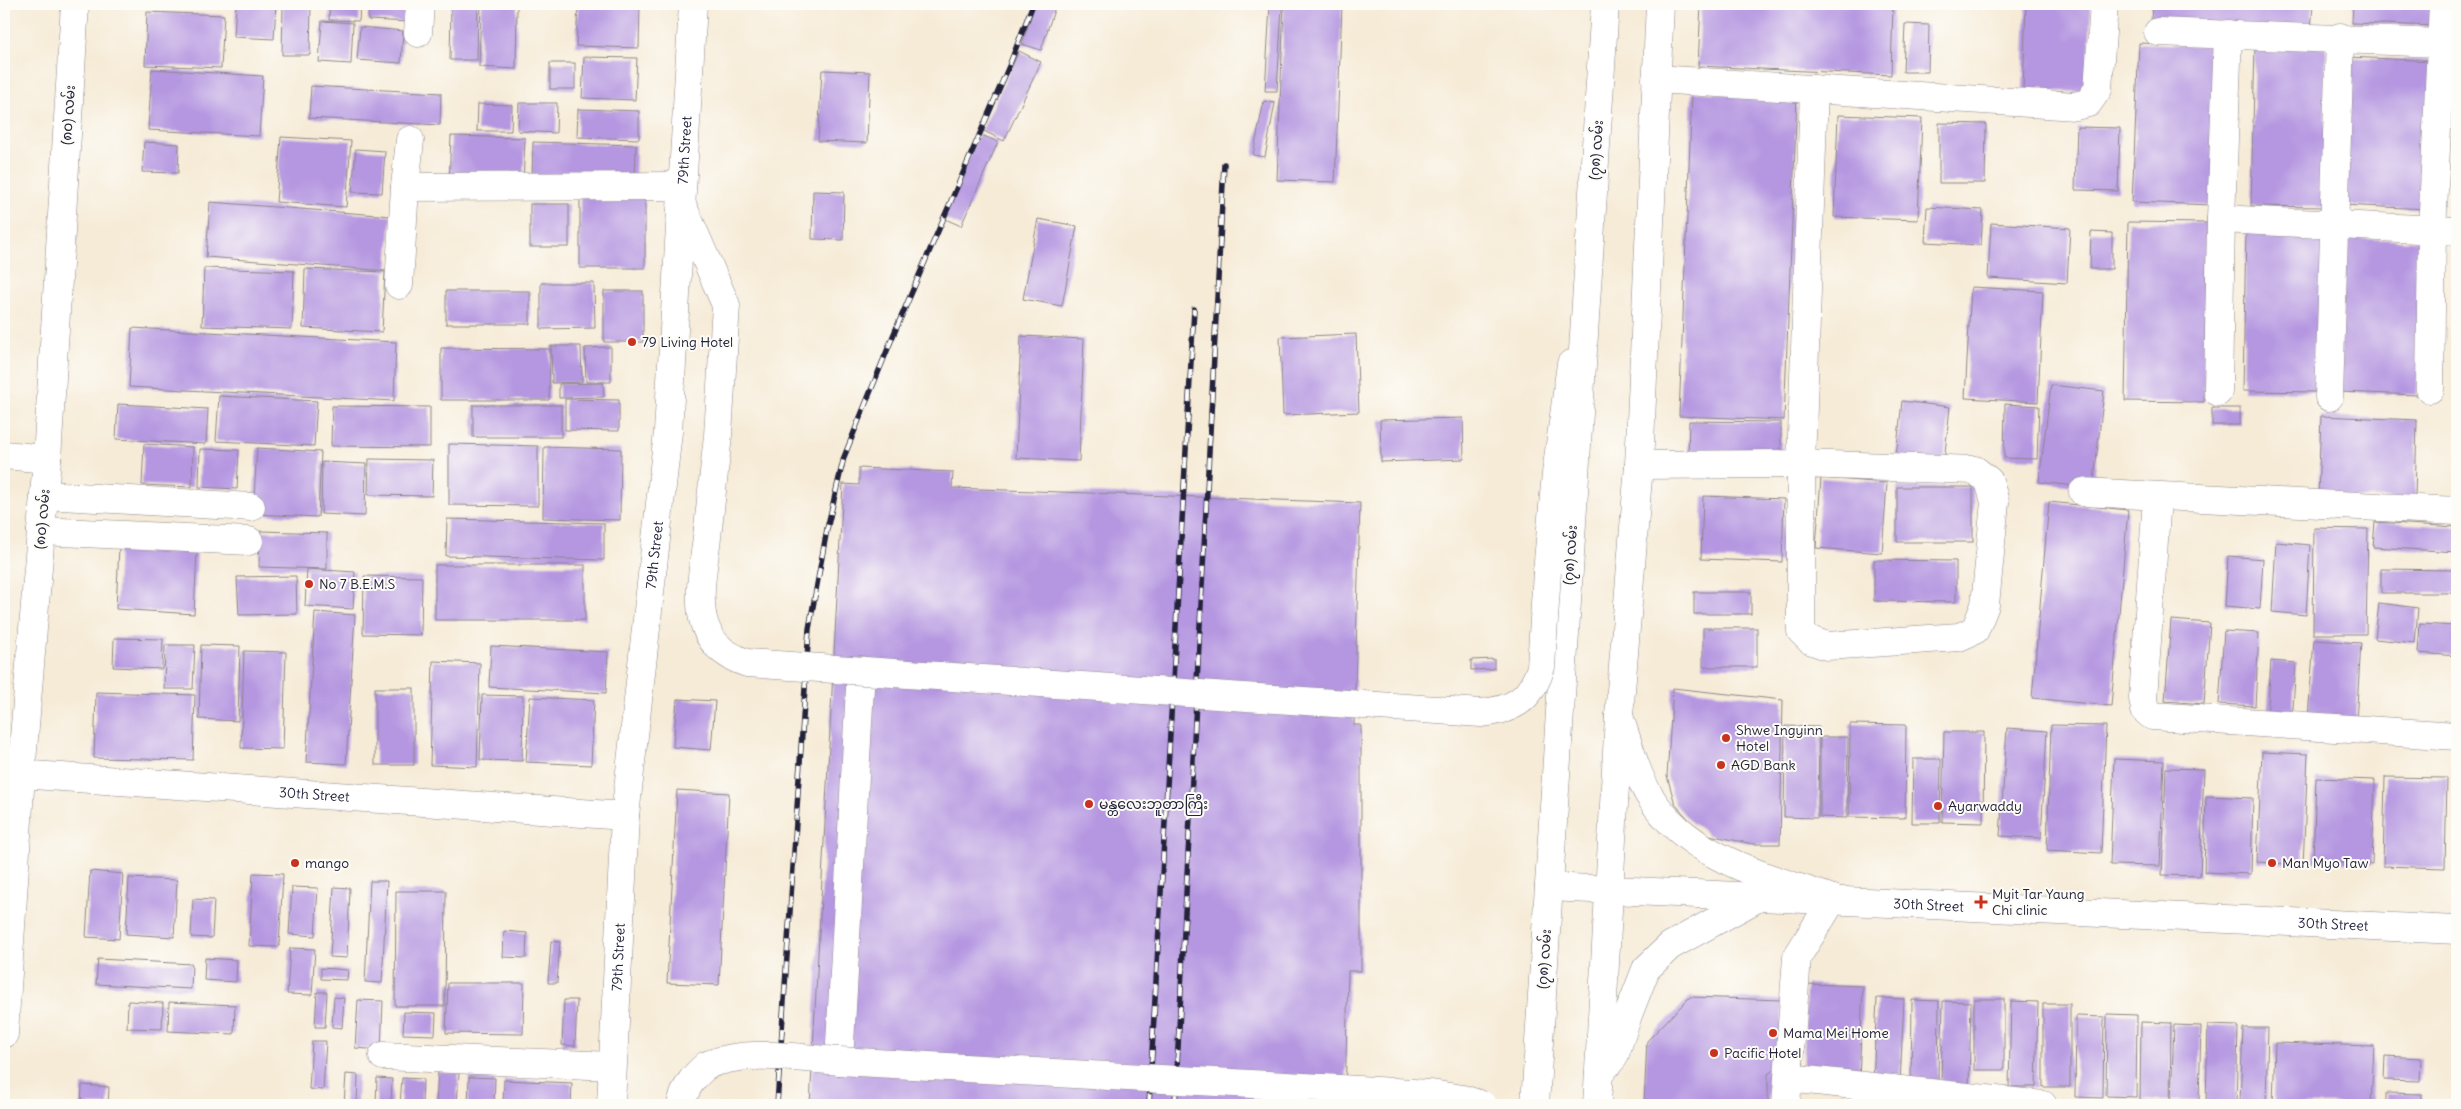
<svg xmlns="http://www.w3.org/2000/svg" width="2461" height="1109" viewBox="0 0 2461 1109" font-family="Delius,'Noto Sans Myanmar',sans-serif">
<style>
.building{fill:#b597e1}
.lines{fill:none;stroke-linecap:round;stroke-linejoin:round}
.street-casing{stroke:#8c8689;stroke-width:29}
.secondary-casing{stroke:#8c8689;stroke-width:29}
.primary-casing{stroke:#8c8689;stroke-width:29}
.highway-casing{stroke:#8c8689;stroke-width:29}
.street{stroke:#fff;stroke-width:28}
.secondary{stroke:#fff;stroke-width:28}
.primary{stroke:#fff;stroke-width:28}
.highway{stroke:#fff;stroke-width:28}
.rail-casing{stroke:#22223b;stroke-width:5.5}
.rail{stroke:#fdfcf7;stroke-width:4;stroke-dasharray:11;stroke-linecap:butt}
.street-bridge-casing{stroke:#8c8689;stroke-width:29;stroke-linecap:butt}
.street-bridge{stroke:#fff;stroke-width:28}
.poi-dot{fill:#c8321e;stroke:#fdfcf7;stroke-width:2}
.labels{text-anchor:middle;stroke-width:4;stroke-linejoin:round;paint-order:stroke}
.street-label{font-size:14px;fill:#22223b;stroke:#fdfcf7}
.poi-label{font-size:14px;fill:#22223b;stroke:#fdfcf7;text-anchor:start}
</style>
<rect width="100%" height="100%" fill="#fdfcf7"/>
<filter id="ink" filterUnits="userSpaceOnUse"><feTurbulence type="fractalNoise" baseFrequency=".02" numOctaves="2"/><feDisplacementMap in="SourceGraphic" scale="10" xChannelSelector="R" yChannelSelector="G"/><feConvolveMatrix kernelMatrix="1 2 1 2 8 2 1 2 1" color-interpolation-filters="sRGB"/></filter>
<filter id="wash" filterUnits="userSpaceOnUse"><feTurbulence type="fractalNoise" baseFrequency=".0096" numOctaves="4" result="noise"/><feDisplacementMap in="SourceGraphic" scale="20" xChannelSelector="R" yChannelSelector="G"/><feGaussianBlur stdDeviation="1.12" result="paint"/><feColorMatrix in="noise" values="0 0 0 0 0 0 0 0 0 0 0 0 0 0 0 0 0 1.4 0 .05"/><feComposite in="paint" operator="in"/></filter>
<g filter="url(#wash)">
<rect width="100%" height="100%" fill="#f6ebd7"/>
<g id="blocks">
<g class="building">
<path d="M236 4H276L274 39 234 37Z"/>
<path d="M283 4H311L310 55H282Z"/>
<path d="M330 4H360L359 21 329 20Z"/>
<path d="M369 4H411L410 22 368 20Z"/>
<path d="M451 4H478L477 60H450Z"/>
<path d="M481 4H517L516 69 479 67Z"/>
<path d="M578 4H640L639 48 576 46Z"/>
<path d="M1035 4H1056L1041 50 1022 44Z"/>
<path d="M1284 4H1342L1335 182 1277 180Z"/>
<path d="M1701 4H1893L1891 75 1698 66Z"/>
<path d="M2026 4H2091L2088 92 2023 90Z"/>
<path d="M2152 4H2313L2311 30 2151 21Z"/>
<path d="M2353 4H2436L2435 26 2352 23Z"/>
<path d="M1270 6 1282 7 1277 91H1265Z"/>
<path d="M147 12 224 15 221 68 145 65Z"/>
<path d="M322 21 353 23 351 64 319 62Z"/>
<path d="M1905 24 1929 25 1928 72H1903Z"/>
<path d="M360 27 403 31 401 63 357 60Z"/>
<path d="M2139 43 2219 46 2213 205 2132 202Z"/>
<path d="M2255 45 2326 47 2324 207 2251 206Z"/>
<path d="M1019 51 1041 62 1004 141 982 130Z"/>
<path d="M584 57 637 58 635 100 582 98Z"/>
<path d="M2347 57 2435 61 2428 209 2340 205Z"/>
<rect x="550" y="63" width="25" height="26"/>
<path d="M152 69 263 76 259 136 148 130Z"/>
<path d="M822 70 870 72 867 143 818 141Z"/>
<path d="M311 86 441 93 440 125 309 118Z"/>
<path d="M1692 92 1797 97 1784 420 1679 416Z"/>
<path d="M1264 101 1275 103 1265 157 1253 155Z"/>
<path d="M519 103H557L556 133 518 131Z"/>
<path d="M478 104 512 105 511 131H477Z"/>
<path d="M578 109 639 111V139L577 137Z"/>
<path d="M1838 115 1922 118 1918 220 1834 217Z"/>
<path d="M1939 123 1986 124 1985 183H1939Z"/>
<path d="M2077 127 2120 128 2118 191 2075 190Z"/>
<path d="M979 134 998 142 961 226 943 218Z"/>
<path d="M451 136 525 138 523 185 449 183Z"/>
<path d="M281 137 351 141 346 207 276 202Z"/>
<path d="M144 142 179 144 178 173 142 172Z"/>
<path d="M533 142 636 145 635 183 532 180Z"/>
<path d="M356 149 385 151 382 193 352 192Z"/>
<path d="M813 191 844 192 843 240 812 239Z"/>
<rect x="580" y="194" width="65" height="74"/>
<path d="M210 202 391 216 387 271 206 257Z"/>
<rect x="530" y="204" width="39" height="43"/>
<path d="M1927 207 1983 210 1981 245 1925 242Z"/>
<path d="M1038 219 1077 226 1062 306 1023 299Z"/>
<path d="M2128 222 2207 223 2204 402 2125 401Z"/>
<path d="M1991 223 2070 228 2067 283 1988 278Z"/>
<path d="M2246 229 2325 231 2322 392 2243 391Z"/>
<path d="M2091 232 2112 233V269H2090Z"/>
<path d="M2345 238 2422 241 2417 395 2339 392Z"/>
<path d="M204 268 294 271 292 329 202 326Z"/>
<path d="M305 269 385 272 382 332 303 328Z"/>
<path d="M541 283H594L595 328 541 329Z"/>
<path d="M1971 287 2043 291 2038 402 1965 398Z"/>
<rect x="446" y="291" width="84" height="33"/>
<rect x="604" y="291" width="39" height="51"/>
<path d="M132 328 396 342 394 401 129 387Z"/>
<path d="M1356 334 1359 412 1283 415 1280 337Z"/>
<path d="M1021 336 1084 339 1079 461 1016 458Z"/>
<path d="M551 346H581L582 382 552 383Z"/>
<path d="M611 347V382H586L585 348Z"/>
<path d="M441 348 550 349 549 400H441Z"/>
<path d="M603 383 604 397 559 398V384Z"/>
<path d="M2051 385 2104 391 2093 488 2039 482Z"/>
<path d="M219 396 317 401 314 446 216 441Z"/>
<path d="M565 399 619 400V431L565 430Z"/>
<path d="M1902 401 1950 407 1944 462 1896 456Z"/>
<path d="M118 404 208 409 206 444 116 439Z"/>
<path d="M2005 404 2039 406 2037 459 2004 458Z"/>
<rect x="473" y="405" width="88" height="32"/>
<path d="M332 406 430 407V447L331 446Z"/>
<rect x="2212" y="408" width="28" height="17"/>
<path d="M2321 416 2417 420 2415 499 2318 496Z"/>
<path d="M1463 418 1464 459 1381 462 1380 420Z"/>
<path d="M1689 421 1781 422V459L1688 458Z"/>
<path d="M144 444 193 447 192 487 142 485Z"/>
<path d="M449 444 538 446V506L449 505Z"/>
<path d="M544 447 621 449 620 520 543 518Z"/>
<path d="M257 448 321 452 318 517 253 514Z"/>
<path d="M200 449 239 450 237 489 199 487Z"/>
<path d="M369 459 433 460 432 496 368 495Z"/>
<path d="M322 462 366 464 365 516 321 514Z"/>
<path d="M859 468 953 472 952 488 1360 503 1354 725H1361V971H1348L1345 1105H810L843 484 859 485Z"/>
<path d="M1821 478 1887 483 1882 553 1816 548Z"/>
<rect x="1897" y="487" width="76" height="55"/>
<path d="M1703 496 1784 499 1782 562 1701 559Z"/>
<path d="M2049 502 2128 510 2111 706 2032 698Z"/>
<path d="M447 519 604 523V560L446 556Z"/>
<path d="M2375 522 2457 527V552L2373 547Z"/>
<path d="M2314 528 2368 529 2366 634H2313Z"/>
<path d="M260 531 327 533V569L259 567Z"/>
<path d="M2276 542 2310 545 2306 615 2272 612Z"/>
<path d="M119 547 197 550 194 614 116 609Z"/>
<path d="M2228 556 2263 559 2260 609 2225 606Z"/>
<path d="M1874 560 1956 561V602L1874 601Z"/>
<rect x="435" y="565" width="150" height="55"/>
<path d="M307 569 355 572 353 609 305 606Z"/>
<path d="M2381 569 2457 570V593H2381Z"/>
<path d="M296 576 297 614 239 615 237 577Z"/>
<path d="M364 576 422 577 421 635 363 634Z"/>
<rect x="1694" y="592" width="57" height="22"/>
<path d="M2379 603 2418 608 2415 643 2375 639Z"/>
<path d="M315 612 355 615 346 764 306 762Z"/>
<path d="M2171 620 2210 623 2204 704 2165 701Z"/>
<path d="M2420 624 2457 626V656L2418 653Z"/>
<rect x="1703" y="628" width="54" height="39"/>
<path d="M2224 631 2259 633 2255 706 2219 704Z"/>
<path d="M114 638 163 639 162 669 113 667Z"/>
<path d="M2314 640 2361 643 2356 722 2308 718Z"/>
<path d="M165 645H195L193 689H164Z"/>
<path d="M201 645 240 646 238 721 199 719Z"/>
<path d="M491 646 608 652 606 693 489 687Z"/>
<path d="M244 651 286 652 283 749 241 748Z"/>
<path d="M1494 659V669L1471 670V660Z"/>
<path d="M433 661 480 663 477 767 430 765Z"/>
<path d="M2271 661 2296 663 2292 722 2267 720Z"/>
<rect x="375" y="688" width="39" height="77"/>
<path d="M1673 688 1783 700 1780 844H1753L1709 835 1691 822 1675 804 1667 776Z"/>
<path d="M96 692 195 695 193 760 94 758Z"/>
<path d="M482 695 523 696 522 761 480 760Z"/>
<path d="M530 697 594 700 591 765 526 762Z"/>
<path d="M677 699 715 701 711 750 673 747Z"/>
<path d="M1850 724 1906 725 1905 818 1849 817Z"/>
<path d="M2051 725 2106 726 2101 853 2047 850Z"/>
<path d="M1785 726 1819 727 1818 818 1784 817Z"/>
<path d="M2007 728 2047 731 2041 838 2000 836Z"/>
<path d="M1944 732H1984L1983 823 1942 822Z"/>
<path d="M1820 737H1848L1847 818 1820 817Z"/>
<path d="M2262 752 2308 754 2303 865 2257 862Z"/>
<path d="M1913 759H1941L1940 823H1912Z"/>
<path d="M2114 759 2164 761 2160 866 2110 865Z"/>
<path d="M2166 768 2204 769 2200 876 2162 875Z"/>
<path d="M2385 777 2447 778 2445 868 2383 866Z"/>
<path d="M2316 778 2375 780 2372 864 2313 862Z"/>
<path d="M677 790 729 793 719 985 667 983Z"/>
<path d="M2206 796 2253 798 2251 874 2204 872Z"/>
<path d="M90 871 123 874 119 939 86 937Z"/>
<path d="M253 873 283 874 279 947 249 946Z"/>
<path d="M129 878 177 880 174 937 126 934Z"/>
<path d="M370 881H387L382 983 365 982Z"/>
<path d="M292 887 318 888 315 936 289 934Z"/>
<path d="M334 887 350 888 347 958 330 957Z"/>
<path d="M396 891H446L445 1006H395Z"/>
<path d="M193 899 214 900 212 938 191 937Z"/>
<path d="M504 931 527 933 526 958 503 957Z"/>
<path d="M551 941 560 942 557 983H548Z"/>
<path d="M290 948 315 949 312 995 287 994Z"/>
<path d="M205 958 237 960 236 982 204 980Z"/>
<path d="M98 959 192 964 191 989 96 984Z"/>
<path d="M321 968 348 970 347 980 321 979Z"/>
<path d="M448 983H524L523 1034 446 1033Z"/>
<path d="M1806 984 1863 986 1859 1080 1803 1077Z"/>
<path d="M317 992H327L325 1027H315Z"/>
<path d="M334 997 344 998 342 1028 332 1027Z"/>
<path d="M1690 997 1782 1000V1065L1768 1074V1105H1644L1647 1041Z"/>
<path d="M1877 998 1904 999 1900 1084 1873 1082Z"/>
<rect x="1974" y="999" width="30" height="71"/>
<path d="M358 1000 383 1001 381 1050 355 1048Z"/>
<path d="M564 1000H577L575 1046 562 1045Z"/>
<path d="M1912 1000 1939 1001 1938 1086 1911 1085Z"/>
<path d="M128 1001 163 1003 162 1029 127 1028Z"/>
<path d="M1943 1001 1971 1002 1969 1087 1941 1086Z"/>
<path d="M2011 1001 2038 1002 2036 1087H2009Z"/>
<path d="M169 1002 235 1005 234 1034 168 1031Z"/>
<rect x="2043" y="1004" width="27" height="83"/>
<path d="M404 1012 436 1013 435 1035 403 1034Z"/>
<path d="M2107 1014 2137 1015 2136 1097 2106 1096Z"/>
<path d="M2076 1016 2104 1017 2103 1098 2075 1097Z"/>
<path d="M2141 1022 2171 1023 2170 1101 2140 1100Z"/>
<path d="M2174 1025 2201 1026 2199 1101H2171Z"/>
<path d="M2208 1025 2238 1026 2236 1105 2206 1104Z"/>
<path d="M2243 1028H2268L2266 1103 2240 1102Z"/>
<path d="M312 1041H326L323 1090 309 1089Z"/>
<path d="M2275 1043 2374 1046 2371 1105H2273Z"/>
<path d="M2385 1056 2421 1058 2420 1081 2384 1080Z"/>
<path d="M438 1072 459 1073 457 1105H436Z"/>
<path d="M346 1074 358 1075 357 1105H344Z"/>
<path d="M469 1077 495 1078 494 1105H468Z"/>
<path d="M377 1078 392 1079 391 1105H376Z"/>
<path d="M402 1078 423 1079 422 1105H400Z"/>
<path d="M504 1080 572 1083 571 1105H503Z"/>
<path d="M82 1085 109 1087 108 1105H81Z"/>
<path d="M2386 1093 2422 1094V1105H2386Z"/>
</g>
</g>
</g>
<g filter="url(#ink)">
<use href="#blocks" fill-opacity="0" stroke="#8c8689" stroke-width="1"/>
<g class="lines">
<defs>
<g id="street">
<path d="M2158 32 2441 43"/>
<path d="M418 33 420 4"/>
<path d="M2228 34 2221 219 2457 231"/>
<path d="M1656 79 2075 106 2088 103 2098 89 2104 4"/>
<path d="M405 187 410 140"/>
<path d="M684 209 726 305 718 435 708 528"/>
<path d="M399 285 405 187 682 186"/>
<path d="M2430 389 2432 231 2443 4"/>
<path d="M2218 392 2221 219"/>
<path d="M2329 397 2340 37"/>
<path d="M4 455 47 459"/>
<path d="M1639 465 1801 464 1975 470 1989 481 1995 502 1985 605 1975 630 1959 637 1827 646 1810 640 1801 631V464L1814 89"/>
<path d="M2083 492 2457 511"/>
<path d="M44 495 251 507"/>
<path d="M2157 498 2143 698 2145 710 2152 716 2457 736"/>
<path d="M41 531 249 541"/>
<path d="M1547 572 1556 474 1571 364"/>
<path id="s1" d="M4 773 625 816"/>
<path d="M383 1056 612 1066"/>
<path d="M839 1061 861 670"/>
<path d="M1788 1078 2043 1105"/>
<path id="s2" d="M611 1105 625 816 668 432 693 4"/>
<path d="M681 1105C685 1087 693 1077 707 1065"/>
<path d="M1786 1105 1797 957 1833 899"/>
</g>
<g id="secondary">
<path id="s3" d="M1549 887 2457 930"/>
<path d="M4 1034 21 774 47 459 75 4"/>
</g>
<g id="primary">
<path d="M1535 1105 1605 4"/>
<path d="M1597 1105 1619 716 1639 465 1660 4"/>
</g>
<g id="highway">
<path d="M1619 716C1628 742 1635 771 1649 795 1687 858 1768 877 1833 899"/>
<path d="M1599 1074 1614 1057 1628 1015 1646 969 1670 946 1759 897"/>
</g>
</defs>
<use href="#street" class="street-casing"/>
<use href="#secondary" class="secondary-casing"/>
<use href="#primary" class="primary-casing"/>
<use href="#highway" class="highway-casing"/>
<use href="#street" class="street"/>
<use href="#secondary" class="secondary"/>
<use href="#primary" class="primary"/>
<use href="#highway" class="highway"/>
<defs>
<g id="rail">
<path d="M777 1105 809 629 827 529 844 457 893 336 1009 66 1033 4"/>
<path d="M1149 1105 1194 309"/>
<path d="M1175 1105 1224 164"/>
</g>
</defs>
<use href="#rail" class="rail-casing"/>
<use href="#rail" class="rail"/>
<defs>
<g id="street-bridge">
<path d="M708 528C703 581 682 642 747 663L1481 713C1513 710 1531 700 1541 667L1547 572"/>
<path d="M707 1065C748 1049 796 1058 839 1061L1431 1094 1463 1099 1482 1105"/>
</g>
</defs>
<use href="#street-bridge" class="street-bridge-casing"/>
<use href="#street-bridge" class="street-bridge"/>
</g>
</g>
<g class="poi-dot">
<circle cx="632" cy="342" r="5"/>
<circle cx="309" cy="584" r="5"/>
<circle cx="1726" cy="738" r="5"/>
<circle cx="1721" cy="765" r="5"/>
<circle cx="1089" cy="804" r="5"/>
<circle cx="1938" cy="806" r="5"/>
<circle cx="295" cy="863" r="5"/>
<circle cx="2272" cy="863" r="5"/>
<path d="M1978.5 894.5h5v5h5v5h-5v5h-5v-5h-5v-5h5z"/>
<circle cx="1773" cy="1033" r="5"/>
<circle cx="1714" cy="1053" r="5"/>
</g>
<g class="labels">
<g class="street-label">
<text transform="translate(68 115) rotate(-86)" y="5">(၈၀) လမ်း</text>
<text transform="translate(1596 150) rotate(-86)" y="5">(၇၈) လမ်း</text>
<text dy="5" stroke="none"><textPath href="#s2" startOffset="958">79th Street</textPath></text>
<text transform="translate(42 519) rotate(-85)" y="5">(၈၀) လမ်း</text>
<text dy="5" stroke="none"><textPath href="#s2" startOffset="552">79th Street</textPath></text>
<text transform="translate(1570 555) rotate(-86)" y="5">(၇၈) လမ်း</text>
<text dy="5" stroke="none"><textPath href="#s1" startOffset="311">30th Street</textPath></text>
<text dy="5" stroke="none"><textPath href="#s3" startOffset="380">30th Street</textPath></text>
<text dy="5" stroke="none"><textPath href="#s3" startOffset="785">30th Street</textPath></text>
<text dy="5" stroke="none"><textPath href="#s2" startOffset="148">79th Street</textPath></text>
<text transform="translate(1544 959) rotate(-86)" y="5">(၇၈) လမ်း</text>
</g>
<g class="poi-label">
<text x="642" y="347">79 Living Hotel</text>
<text x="319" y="589">No 7 B.E.M.S</text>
<text x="1736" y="735">Shwe Ingyinn<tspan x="1736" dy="16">Hotel</tspan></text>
<text x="1731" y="770">AGD Bank</text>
<text x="1099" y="809">မန္တလေးဘူတာကြီး</text>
<text x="1948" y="811">Ayarwaddy</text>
<text x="305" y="868">mango</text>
<text x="2282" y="868">Man Myo Taw</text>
<text x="1992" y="899">Myit Tar Yaung<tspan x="1992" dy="16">Chi clinic</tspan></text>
<text x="1783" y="1038">Mama Mei Home</text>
<text x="1724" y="1058">Pacific Hotel</text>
</g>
</g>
<rect width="2461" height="1109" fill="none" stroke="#fdfcf7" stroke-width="20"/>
</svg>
